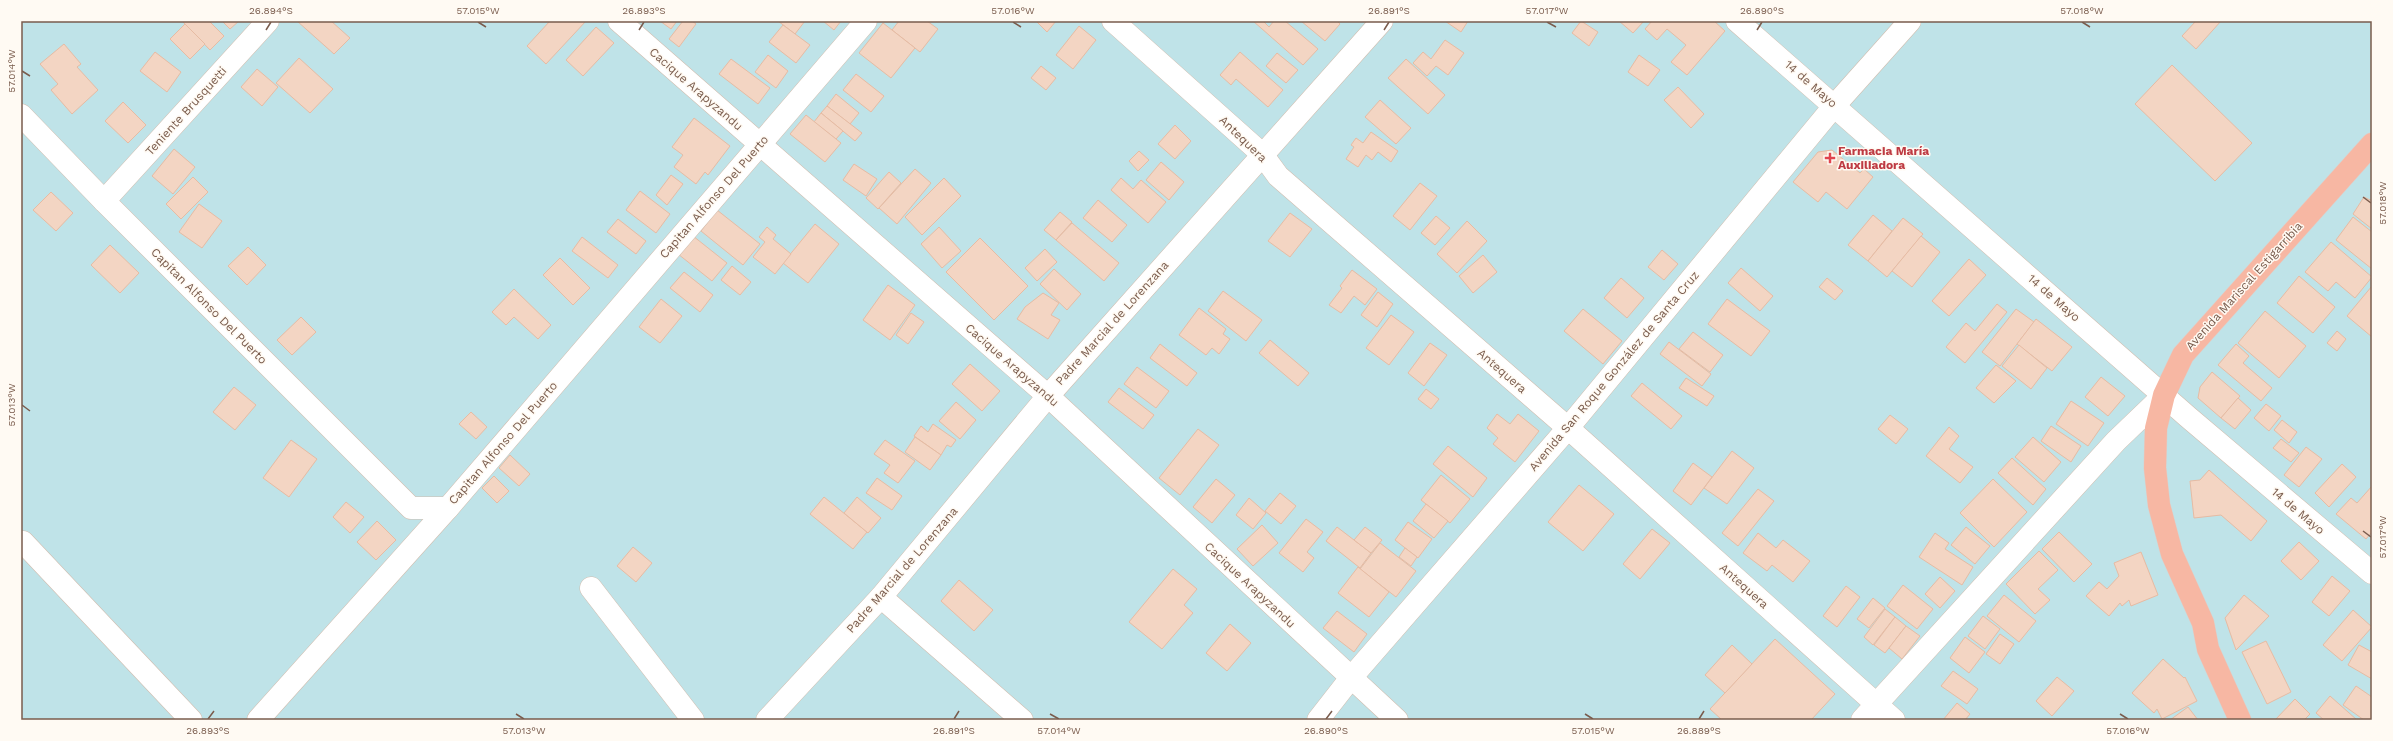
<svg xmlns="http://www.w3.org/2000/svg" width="2393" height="741" viewBox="0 0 2393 741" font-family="'Work Sans',sans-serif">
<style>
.water{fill:#bfe3e8;stroke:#a5d3da}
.building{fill:#f3d5c3;stroke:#e6bba3}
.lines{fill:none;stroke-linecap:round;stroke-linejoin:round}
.minor-casing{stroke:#d1beb0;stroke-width:23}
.highway-casing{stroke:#dad1cd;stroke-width:23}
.minor{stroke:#fff;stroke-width:22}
.highway{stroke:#f7b7a3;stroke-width:22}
.ticks{fill:none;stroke:#7a5c4d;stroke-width:1.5}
.health-dot{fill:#e0444e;stroke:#fffaf3;stroke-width:1.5}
.labels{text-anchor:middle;stroke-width:3;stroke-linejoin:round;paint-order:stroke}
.street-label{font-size:12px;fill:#7a5c4d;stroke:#fffaf3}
.health-label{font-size:12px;font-weight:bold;fill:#be3a42;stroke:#fffaf3;text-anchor:start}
.neatline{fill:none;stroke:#7a5c4d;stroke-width:1.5}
.ticks-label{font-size:10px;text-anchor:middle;fill:#7a5c4d}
</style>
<rect width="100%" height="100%" fill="#fdf6ec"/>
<rect class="water" x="21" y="21" width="2351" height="699"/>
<g class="building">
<path d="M182 21H209L224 36 210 50Z"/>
<path d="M222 21H239L230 29Z"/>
<path d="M297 21H331L350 38 334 54Z"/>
<path d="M550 21H586L546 64 527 46Z"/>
<path d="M660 21H677L671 29Z"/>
<path d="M683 21H692L696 24 679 47 669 39Z"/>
<path d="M778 21H805L795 34Z"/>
<path d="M823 21H841L834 30Z"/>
<path d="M899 21H927L938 29 920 52 892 30Z"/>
<path d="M1036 21H1056L1047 32Z"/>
<path d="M1253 21H1263L1269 27 1274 21H1285L1318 49 1303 65Z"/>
<path d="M1301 21H1337L1340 24 1325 41Z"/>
<path d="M1445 21H1468L1461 32Z"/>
<path d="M1581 21 1598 32 1589 46 1572 33Z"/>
<path d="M1619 21H1644L1633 33Z"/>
<path d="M1652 21H1714L1725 31 1687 75 1671 62 1686 45 1667 29 1657 40 1645 29Z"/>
<path d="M2196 21H2221L2196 49 2182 36Z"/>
<path d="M883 23 915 48 891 78 859 53Z"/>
<path d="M185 24 205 44 190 59 170 39Z"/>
<path d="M783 25 810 45 796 63 769 42Z"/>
<path d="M1079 26 1096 40 1073 69 1056 55Z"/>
<path d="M596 27 614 43 583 76 566 60Z"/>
<path d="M1445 40 1464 53 1448 75 1436 66 1427 76 1413 63 1423 52 1431 59Z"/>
<path d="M64 44 81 64 77 67 98 90 72 114 51 90 58 84 40 64Z"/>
<path d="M155 52 181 72 167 92 140 71Z"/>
<path d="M1240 52 1283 90 1268 107 1236 79 1231 85 1220 75Z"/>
<path d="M1277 53 1298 70 1286 83 1266 66Z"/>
<path d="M768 55 788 71 776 88 755 72Z"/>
<path d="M1639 55 1660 70 1648 86 1628 72Z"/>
<path d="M299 58 333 89 310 113 276 83Z"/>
<path d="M731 59 770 88 758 104 719 74Z"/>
<path d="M1406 59 1445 95 1428 114 1388 78Z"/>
<path d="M2172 65 2252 143 2215 181 2135 104Z"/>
<path d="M1041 66 1056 78 1046 90 1031 78Z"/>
<path d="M257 69 278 87 262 106 241 87Z"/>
<path d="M856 74 884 96 871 112 843 90Z"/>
<path d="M1678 87 1704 114 1691 128 1664 100Z"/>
<path d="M836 94 859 113 850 124 827 106Z"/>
<path d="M1380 100 1411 128 1396 144 1365 117Z"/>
<path d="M123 102 146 125 128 143 105 121Z"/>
<path d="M827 106 862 133 855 141 821 113Z"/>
<path d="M821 113 843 131 836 139 814 122Z"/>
<path d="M806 115 841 143 825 162 790 134Z"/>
<path d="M694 118 730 146 708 175 705 172 696 184 674 167 683 155 672 147Z"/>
<path d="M1175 125 1191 141 1175 159 1158 144Z"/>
<path d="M1371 132 1398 151 1391 162 1378 152 1372 160 1366 155 1358 167 1346 159 1354 147 1351 145 1356 138 1363 143Z"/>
<path d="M174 149 195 167 173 194 152 176Z"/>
<path d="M1832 150 1860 173 1864 169 1873 177 1847 209 1826 192 1818 202 1793 182 1818 152Z"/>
<path d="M1139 151 1149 160 1138 171 1129 161Z"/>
<path d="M1161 162 1184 182 1169 200 1146 180Z"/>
<path d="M854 164 877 179 866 196 843 180Z"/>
<path d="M915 169 931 183 897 224 879 208Z"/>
<path d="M889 172 901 183 878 209 866 198Z"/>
<path d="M671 175 683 184 667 205 656 195Z"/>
<path d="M193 177 208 192 181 219 166 204Z"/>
<path d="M944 178 961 196 922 235 905 217Z"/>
<path d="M1121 178 1133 189 1141 180 1166 202 1148 223 1111 190Z"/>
<path d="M1420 183 1437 196 1410 230 1393 216Z"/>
<path d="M640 191 670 214 656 233 626 210Z"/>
<path d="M51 192 73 213 56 231 33 210Z"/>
<path d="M2364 197 2370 200 2372 198V229L2353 214Z"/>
<path d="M1098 200 1127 225 1112 242 1083 218Z"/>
<path d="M199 204 222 221 202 248 179 232Z"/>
<path d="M717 210 760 244 743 265 701 231Z"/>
<path d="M1060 212 1072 222 1056 240 1044 230Z"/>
<path d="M1290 213 1312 229 1290 257 1268 241Z"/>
<path d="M1873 215 1892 231 1868 261 1848 245Z"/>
<path d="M1436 216 1450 228 1435 245 1421 233Z"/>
<path d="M2353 217 2372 232V269L2336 240Z"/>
<path d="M1903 218 1923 234 1887 277 1868 261Z"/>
<path d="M618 219 646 241 636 254 607 232Z"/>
<path d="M1467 221 1487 241 1457 273 1437 254Z"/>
<path d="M1072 223 1119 263 1104 281 1056 240Z"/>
<path d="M815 224 839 244 808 283 783 263Z"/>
<path d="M767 227 776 235 773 239 791 254 775 274 753 257 765 242 759 237Z"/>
<path d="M939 227 961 251 942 268 921 244Z"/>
<path d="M693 236 727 263 712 281 678 254Z"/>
<path d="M1921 236 1940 252 1912 287 1892 271Z"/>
<path d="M582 237 618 265 608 278 572 251Z"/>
<path d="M980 238 1028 286 994 320 946 272Z"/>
<path d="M2331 242 2372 277 2355 298 2336 282 2328 291 2305 272Z"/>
<path d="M110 245 139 273 120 293 91 265Z"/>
<path d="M248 247 266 265 247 285 228 266Z"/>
<path d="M1045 249 1057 262 1037 281 1025 268Z"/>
<path d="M1662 250 1678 264 1664 280 1648 267Z"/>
<path d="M1483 255 1497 272 1473 293 1459 276Z"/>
<path d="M560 258 590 288 573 305 543 275Z"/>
<path d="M1969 259 1986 275 1949 316 1932 301Z"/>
<path d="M732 266 751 282 740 295 721 280Z"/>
<path d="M1741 268 1773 296 1760 311 1728 283Z"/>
<path d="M1054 269 1081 294 1067 310 1040 284Z"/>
<path d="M1352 270 1377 289 1365 305 1354 296 1341 313 1329 305 1342 288 1340 286Z"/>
<path d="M684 272 713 295 700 312 670 288Z"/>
<path d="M2299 276 2335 307 2313 333 2277 303Z"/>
<path d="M1621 278 1644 298 1627 318 1604 298Z"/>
<path d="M1827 278 1843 291 1835 300 1819 287Z"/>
<path d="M888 285 915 305 890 340 863 320Z"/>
<path d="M2372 286V337L2347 316Z"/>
<path d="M514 289 551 325 538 339 514 317 506 325 492 312Z"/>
<path d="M1223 291 1262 320 1246 341 1208 311Z"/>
<path d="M1378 292 1393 304 1377 327 1361 315Z"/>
<path d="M1043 293 1059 303 1051 315 1060 320 1048 339 1017 319 1025 307Z"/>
<path d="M661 299 682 316 660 343 639 327Z"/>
<path d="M1727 299 1770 331 1751 356 1708 324Z"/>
<path d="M1997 304 2007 312 1965 363 1946 347 1966 323 1975 331Z"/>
<path d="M1199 308 1226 329 1223 334 1230 339 1219 354 1212 348 1206 355 1179 335Z"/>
<path d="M1583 309 1622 341 1603 364 1564 331Z"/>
<path d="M2016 309 2034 322 2000 366 1982 352Z"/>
<path d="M2265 311 2306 346 2279 378 2238 343Z"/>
<path d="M911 313 924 322 908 344 896 335Z"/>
<path d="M1391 315 1414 332 1389 365 1366 348Z"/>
<path d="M301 317 316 332 292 355 277 340Z"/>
<path d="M2036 319 2072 347 2052 371 2017 344Z"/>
<path d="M2337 331 2346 339 2337 351 2327 343Z"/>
<path d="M1693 332 1723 355 1710 372 1679 349Z"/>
<path d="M1270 340 1309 373 1298 386 1259 353Z"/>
<path d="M1669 342 1711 374 1702 386 1660 354Z"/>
<path d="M1430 343 1447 355 1424 386 1408 373Z"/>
<path d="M1160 344 1197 373 1187 386 1150 358Z"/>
<path d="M2236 344 2249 356 2243 363 2272 388 2261 401 2218 365Z"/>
<path d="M2019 345 2047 368 2031 389 2002 366Z"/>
<path d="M970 364 1000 391 982 411 952 384Z"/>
<path d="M1996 365 2016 381 1994 403 1976 388Z"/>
<path d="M1137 367 1169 391 1156 408 1124 384Z"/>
<path d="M2212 372 2240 396 2221 418 2198 398 2200 387Z"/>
<path d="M2101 377 2125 396 2108 416 2085 397Z"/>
<path d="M1686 378 1714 396 1707 406 1679 388Z"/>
<path d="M1642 383 1682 416 1671 429 1631 396Z"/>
<path d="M234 387 256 405 235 430 213 412Z"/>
<path d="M1119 388 1154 415 1143 429 1108 402Z"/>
<path d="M1426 389 1439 399 1431 409 1418 399Z"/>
<path d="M2238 398 2251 410 2235 429 2221 418Z"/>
<path d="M2071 401 2104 423 2088 446 2056 424Z"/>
<path d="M956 402 976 420 960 439 939 421Z"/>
<path d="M2266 404 2281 416 2269 431 2254 418Z"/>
<path d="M471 412 487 427 476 439 459 424Z"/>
<path d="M1497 414 1510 424 1518 414 1539 431 1515 462 1493 444 1498 438 1487 428Z"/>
<path d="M1890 415 1908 429 1896 444 1878 429Z"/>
<path d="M2282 420 2297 432 2289 443 2274 430Z"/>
<path d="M933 424 956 440 951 447 947 445 941 455 914 436 921 426 928 432Z"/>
<path d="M2051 426 2081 446 2071 462 2041 441Z"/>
<path d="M1949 427 1959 436 1949 449 1973 467 1960 483 1926 456Z"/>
<path d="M1198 429 1219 445 1180 495 1159 478Z"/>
<path d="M915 437 941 455 930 470 905 452Z"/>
<path d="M2033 437 2061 462 2044 482 2015 457Z"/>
<path d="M2281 439 2299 453 2291 462 2273 448Z"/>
<path d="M291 440 317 459 289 497 263 478Z"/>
<path d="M885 440 915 461 898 483 884 473 890 465 874 454Z"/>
<path d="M1448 446 1487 478 1473 497 1433 464Z"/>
<path d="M2306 447 2322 459 2299 487 2284 475Z"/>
<path d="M1732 451 1754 468 1727 504 1704 488Z"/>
<path d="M510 455 530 474 519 486 499 468Z"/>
<path d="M2012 458 2046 489 2033 505 1998 473Z"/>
<path d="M1693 463 1712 477 1691 505 1673 491Z"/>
<path d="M2342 464 2356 477 2329 507 2315 493Z"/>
<path d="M2209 470 2267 521 2251 541 2221 515 2194 518 2190 481 2200 480Z"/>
<path d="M1441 475 1470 499 1450 523 1421 500Z"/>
<path d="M494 476 509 491 497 503 482 488Z"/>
<path d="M877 478 902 496 892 510 866 493Z"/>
<path d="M1216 479 1235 495 1212 523 1193 507Z"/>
<path d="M1993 479 2027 512 1994 547 1960 513Z"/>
<path d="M1579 485 1614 514 1583 551 1548 522Z"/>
<path d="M2372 486V532L2366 539 2336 514 2351 498 2357 503Z"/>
<path d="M1758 489 1774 501 1738 546 1722 533Z"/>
<path d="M1280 493 1296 506 1281 524 1265 511Z"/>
<path d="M824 497 867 532 853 549 810 514Z"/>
<path d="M857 497 881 518 868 533 844 513Z"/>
<path d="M1249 498 1266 513 1253 529 1236 515Z"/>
<path d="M346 502 364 517 350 533 333 517Z"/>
<path d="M1426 504 1448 521 1434 538 1413 521Z"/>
<path d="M1306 519 1323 532 1307 552 1314 558 1303 572 1279 553Z"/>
<path d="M377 521 396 540 376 560 357 542Z"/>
<path d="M1408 522 1432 539 1418 558 1395 540Z"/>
<path d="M1262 525 1278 543 1253 566 1237 549Z"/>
<path d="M1337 527 1371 553 1360 568 1326 541Z"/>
<path d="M1365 527 1382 540 1371 553 1354 540Z"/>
<path d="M1966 527 1990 546 1975 564 1951 545Z"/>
<path d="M1652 529 1670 543 1640 579 1623 564Z"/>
<path d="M2059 532 2092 564 2074 582 2042 549Z"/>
<path d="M1758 533 1776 548 1783 540 1810 561 1793 582 1772 565 1767 571 1743 553Z"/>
<path d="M1935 533 1949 543 1945 549 1973 567 1962 585 1919 557Z"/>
<path d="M2299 542 2319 561 2301 580 2281 561Z"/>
<path d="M1380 543 1416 571 1396 597 1360 569Z"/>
<path d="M633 547 652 563 636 582 617 566Z"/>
<path d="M1405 548 1417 557 1411 566 1399 557Z"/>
<path d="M2039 551 2058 570 2038 589 2050 600 2035 614 2006 584Z"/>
<path d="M2141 552 2158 595 2131 606 2129 600 2122 606 2120 603 2109 616 2086 596 2099 582 2107 589 2119 576 2114 563Z"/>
<path d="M1358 567 1389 592 1369 617 1338 593Z"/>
<path d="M1173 569 1197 589 1184 605 1193 613 1162 649 1129 622Z"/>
<path d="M2332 576 2350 591 2329 616 2312 602Z"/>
<path d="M1940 577 1955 591 1940 608 1925 594Z"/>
<path d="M959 580 993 610 974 631 941 601Z"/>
<path d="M1903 585 1933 609 1917 629 1887 606Z"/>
<path d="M1846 586 1860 597 1837 627 1823 616Z"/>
<path d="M2004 595 2036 621 2019 642 1987 616Z"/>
<path d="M2244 595 2269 616 2236 650 2225 618Z"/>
<path d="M1873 598 1885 608 1869 628 1857 619Z"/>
<path d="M1885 609 1895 617 1873 645 1864 637Z"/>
<path d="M2353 610 2372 627 2342 661 2323 645Z"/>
<path d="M1337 611 1367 634 1354 652 1323 628Z"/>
<path d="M1983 616 2000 629 1985 649 1968 636Z"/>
<path d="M1895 617 1906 626 1885 653 1874 645Z"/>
<path d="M1230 624 1251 643 1227 671 1206 653Z"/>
<path d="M1906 626 1920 636 1902 659 1889 648Z"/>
<path d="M2000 634 2014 644 2000 664 1986 654Z"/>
<path d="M1965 637 1985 652 1969 673 1950 658Z"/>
<path d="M1775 639 1835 694 1811 720H1722L1710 709Z"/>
<path d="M2266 641 2291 692 2267 704 2242 652Z"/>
<path d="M1732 645 1752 664 1725 693 1705 675Z"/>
<path d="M2359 645 2372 652V679L2348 665Z"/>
<path d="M2163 659 2184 678 2185 677 2197 701 2162 719 2157 709 2154 713 2132 693Z"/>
<path d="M1953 671 1978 689 1967 704 1941 686Z"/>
<path d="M2057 677 2074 691 2052 716 2036 701Z"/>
<path d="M2356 686 2372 697V720H2364L2343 705Z"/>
<path d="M2330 696 2357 720H2324L2316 713Z"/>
<path d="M2295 699 2310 714 2304 720H2275Z"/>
<path d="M1957 703 1970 714 1965 720H1943Z"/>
<path d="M2188 707 2198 720H2170Z"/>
</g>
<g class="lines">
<defs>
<g id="minor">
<path d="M619 21 1048 396 1397 720"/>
<path d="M1113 21 1262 154 1278 176 1568 428 1894 720"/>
<path d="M1737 21 2188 417 2372 573"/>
<path d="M21 115 104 201 411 508H448L866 21"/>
<path d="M104 201 268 21"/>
<path d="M23 542 191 720"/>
<path d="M591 588 693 720"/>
<path d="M881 597 1022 720"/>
<path d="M258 720 448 508"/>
<path d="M767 720 881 597 1048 396 1382 21"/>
<path d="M1318 720 1350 679 1568 428 1835 105 1910 21"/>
<path d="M1862 720 2116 441 2164 395"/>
</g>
<path id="highway" d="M2240 720 2208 649 2203 623 2172 554 2159 505 2155 468 2156 428 2164 395 2183 355 2372 144"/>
</defs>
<use href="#minor" class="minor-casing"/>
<use href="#highway" class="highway-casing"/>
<use href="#minor" class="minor"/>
<use href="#highway" class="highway"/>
</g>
<path class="ticks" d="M478 22 486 27M1013 22 1021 27M1547 22 1556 27M2082 22 2090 27M266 30 271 22M639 30 644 22M1384 30 1389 22M1757 30 1762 22M22 71 30 76M2363 197 2371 203M22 405 30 411M2363 531 2371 537M516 714 524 719M1050 714 1059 719M1585 714 1593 719M2120 714 2128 719M208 719 214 711M954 719 959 711M1326 719 1332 711M1699 719 1704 711"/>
<path class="health-dot" d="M1828 152h4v4h4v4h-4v4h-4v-4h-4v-4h4z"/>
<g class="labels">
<g class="street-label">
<text transform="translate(1811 84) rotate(41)" y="4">14 de Mayo</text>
<text transform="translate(696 89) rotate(41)" y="4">Cacique Arapyzandu</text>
<text transform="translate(186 111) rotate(-48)" y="4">Teniente Brusquetti</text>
<text transform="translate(1243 139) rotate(44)" y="4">Antequera</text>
<text transform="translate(714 197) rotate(-49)" y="4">Capitan Alfonso Del Puerto</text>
<text transform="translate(2244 286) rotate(-48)" y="4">Avenida Mariscal Estigarribia</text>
<text transform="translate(2054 298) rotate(41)" y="4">14 de Mayo</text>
<text transform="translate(209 306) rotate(45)" y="4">Capitan Alfonso Del Puerto</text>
<text transform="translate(1112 323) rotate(-48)" y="4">Padre Marcial de Lorenzana</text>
<text transform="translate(1012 365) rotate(41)" y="4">Cacique Arapyzandu</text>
<text transform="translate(1502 371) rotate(41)" y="4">Antequera</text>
<text transform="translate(1614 371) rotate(-50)" y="4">Avenida San Roque González de Santa Cruz</text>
<text transform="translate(503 443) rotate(-49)" y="4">Capitan Alfonso Del Puerto</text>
<text transform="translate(2298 511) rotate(40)" y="4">14 de Mayo</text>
<text transform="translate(902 570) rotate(-49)" y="4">Padre Marcial de Lorenzana</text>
<text transform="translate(1250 585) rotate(43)" y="4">Cacique Arapyzandu</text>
<text transform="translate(1744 586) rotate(42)" y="4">Antequera</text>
</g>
<g class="health-label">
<text x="1838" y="155">Farmacia María<tspan x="1838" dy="14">Auxiliadora</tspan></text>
</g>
</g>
<rect width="2393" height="741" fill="none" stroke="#fffaf3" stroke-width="44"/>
<rect x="22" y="22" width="2349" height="697" class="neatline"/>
<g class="ticks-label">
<text x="271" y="14">26.894°S</text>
<text x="478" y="14">57.015°W</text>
<text x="644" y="14">26.893°S</text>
<text x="1013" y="14">57.016°W</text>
<text x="1389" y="14">26.891°S</text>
<text x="1547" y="14">57.017°W</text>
<text x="1762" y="14">26.890°S</text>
<text x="2082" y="14">57.018°W</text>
<text transform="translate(11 71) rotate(-90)" y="4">57.014°W</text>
<text transform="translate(2382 203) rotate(-90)" y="4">57.018°W</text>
<text transform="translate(11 405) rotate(-90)" y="4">57.013°W</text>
<text transform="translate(2382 537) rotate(-90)" y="4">57.017°W</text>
<text x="208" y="734">26.893°S</text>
<text x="524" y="734">57.013°W</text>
<text x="954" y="734">26.891°S</text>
<text x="1059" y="734">57.014°W</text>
<text x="1326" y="734">26.890°S</text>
<text x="1593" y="734">57.015°W</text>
<text x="1699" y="734">26.889°S</text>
<text x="2128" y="734">57.016°W</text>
</g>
</svg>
